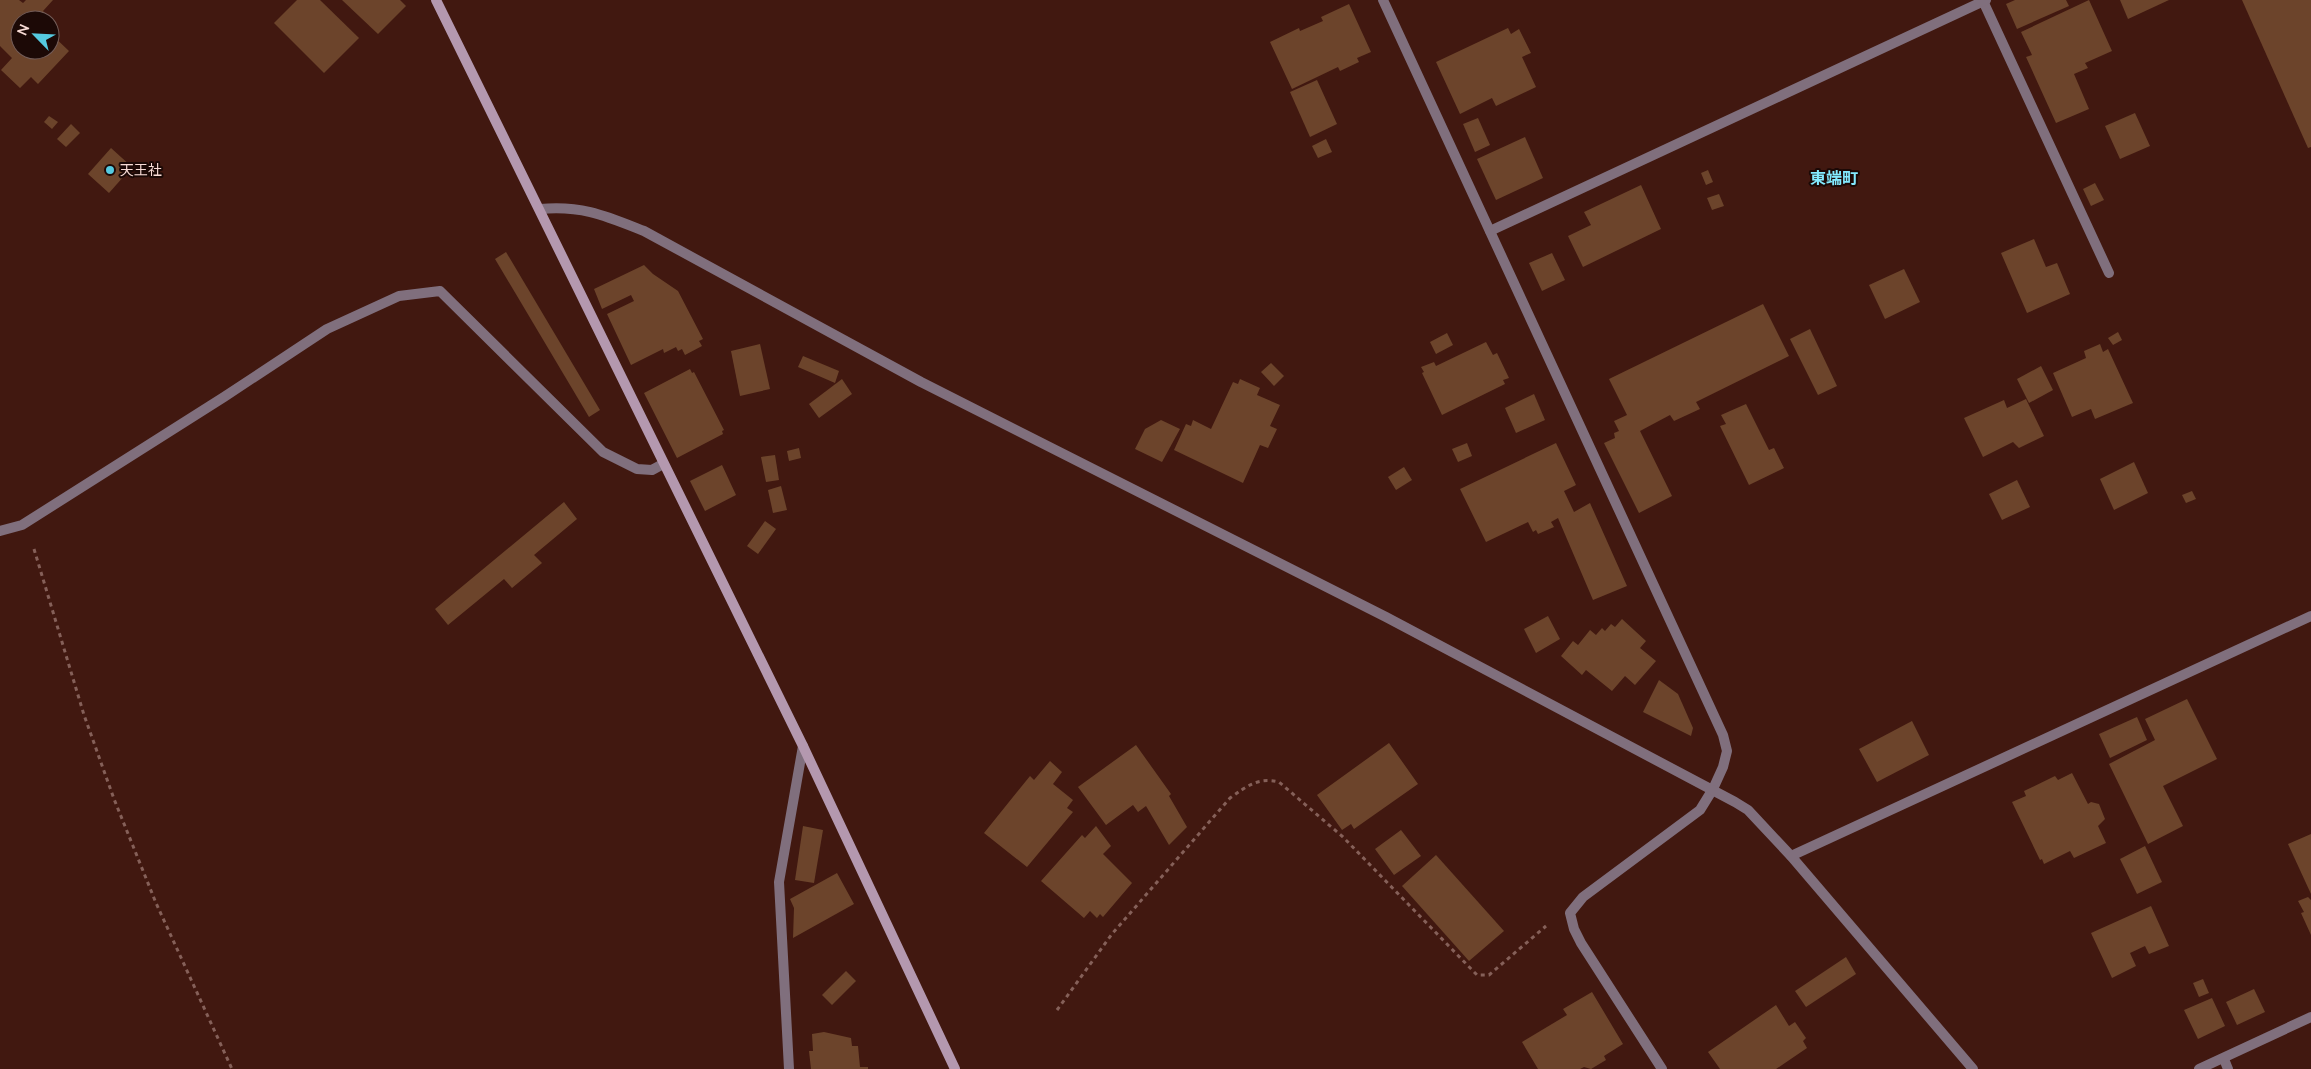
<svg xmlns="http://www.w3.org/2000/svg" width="2311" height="1069" viewBox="0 0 2311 1069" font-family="'Nunito Sans','Noto Sans JP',sans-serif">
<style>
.building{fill:#6c442b}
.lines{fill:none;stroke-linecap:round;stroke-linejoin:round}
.path{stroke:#856059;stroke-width:3;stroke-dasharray:4 4;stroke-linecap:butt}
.street{stroke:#806f7d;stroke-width:10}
.secondary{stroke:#b498af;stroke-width:10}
.poi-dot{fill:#55cae0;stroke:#1c0906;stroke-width:2}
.labels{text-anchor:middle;stroke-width:4;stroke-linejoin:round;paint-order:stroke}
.poi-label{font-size:14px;fill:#f9dcd6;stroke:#1c0906;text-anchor:start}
.quarter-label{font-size:16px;font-weight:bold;fill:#83eaff;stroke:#1c0906}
</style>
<rect width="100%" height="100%" fill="#411810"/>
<g class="building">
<path d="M0 0H19L23 3 26 0H53L43 11 56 24 50 30V20H20V50H50V33L69 51 38 84 31 77 20 88 1 70 12 58 0 46Z"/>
<path d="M297 0H320L359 38 324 73 274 23Z"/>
<path d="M342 0H400L406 6 378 34Z"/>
<path d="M2015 0H2066L2069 6 2017 29 2006 4Z"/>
<path d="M2089 0 2112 51 2085 63 2088 68 2074 74 2089 109 2056 123 2026 57 2032 55 2021 32Z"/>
<path d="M2120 0H2169L2128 19Z"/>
<path d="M2242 0H2311V147L2308 148Z"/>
<path d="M1349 4 1371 52 1357 58 1359 62 1340 71 1338 67 1292 89 1270 42 1299 28 1300 31 1323 21 1321 17Z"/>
<path d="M1508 28 1511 34 1519 29 1531 53 1522 57 1536 87 1496 106 1492 98 1460 114 1436 62Z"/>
<path d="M1317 80 1337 124 1310 137 1290 92Z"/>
<path d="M2135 113 2150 146 2120 159 2105 126Z"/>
<path d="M49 116 58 122 52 129 44 122Z"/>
<path d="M1478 118 1490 145 1475 152 1463 124Z"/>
<path d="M71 124 80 133 66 147 57 139Z"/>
<path d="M1525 137 1543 178 1496 200 1477 159Z"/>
<path d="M1326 139 1332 152 1318 158 1312 146Z"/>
<path d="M111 148 132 167 109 193 88 174Z"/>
<path d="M1708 170 1713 182 1706 185 1701 173Z"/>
<path d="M2095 183 2104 200 2091 206 2083 189Z"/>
<path d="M1641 185 1661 229 1583 267 1568 236 1591 225 1584 212Z"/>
<path d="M1719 194 1724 206 1712 210 1707 198Z"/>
<path d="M2034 239 2046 267 2057 263 2070 294 2027 313 2001 253Z"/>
<path d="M506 252 600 410 589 417 495 259Z"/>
<path d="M1552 253 1565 280 1542 291 1529 263Z"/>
<path d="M644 265 653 274 678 291 703 339 699 341 702 346 685 355 682 349 678 351 676 347 664 353 663 349 631 365 607 314 634 301 631 295 602 309 594 289Z"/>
<path d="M1904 269 1920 302 1885 319 1869 285Z"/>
<path d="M1763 304 1789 356 1696 402 1700 409 1674 421 1670 415 1640 431 1672 496 1639 513 1604 443 1615 438 1614 433 1619 431 1614 421 1627 415 1609 379Z"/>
<path d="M1810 329 1837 386 1818 395 1790 339Z"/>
<path d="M2118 332 2122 340 2113 345 2108 338Z"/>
<path d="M1447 333 1453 345 1436 354 1430 342Z"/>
<path d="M1486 342 1493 355 1497 353 1509 378 1503 380 1505 384 1442 415 1422 373 1424 372 1421 367 1434 362 1436 366Z"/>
<path d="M760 344 770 389 740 396 731 351Z"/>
<path d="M2100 344 2103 352 2108 349 2133 403 2095 419 2091 409 2072 417 2053 373 2086 358 2084 351Z"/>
<path d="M803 356 839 371 835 383 798 367Z"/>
<path d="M1271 363 1284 376 1274 386 1261 372Z"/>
<path d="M2041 366 2053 390 2029 403 2017 379Z"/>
<path d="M690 369 692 373 694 372 724 430 722 431 723 434 677 458 644 393Z"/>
<path d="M842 379 852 394 819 418 809 404Z"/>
<path d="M1240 379 1260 388 1257 395 1280 405 1270 426 1277 429 1268 448 1260 445 1243 483 1174 450 1186 424 1191 426 1193 420 1211 429 1233 382 1238 384Z"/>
<path d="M1534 394 1545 420 1516 433 1505 408Z"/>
<path d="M2026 399 2044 436 2019 448 2013 442 1983 457 1964 418 2004 400 2007 408Z"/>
<path d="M1746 404 1769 450 1774 448 1784 468 1749 485 1720 426 1726 424 1721 415Z"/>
<path d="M1161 420 1180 429 1162 462 1135 449 1145 429Z"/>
<path d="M1467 443 1472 456 1458 462 1452 449Z"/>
<path d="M1556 443 1576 485 1564 491 1574 512 1590 503 1627 586 1593 600 1558 518 1551 522 1554 527 1538 534 1536 530 1533 532 1528 522 1486 542 1460 489Z"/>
<path d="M799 448 801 458 789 461 787 451Z"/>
<path d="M775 455 779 480 766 482 761 457Z"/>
<path d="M2134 462 2148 493 2114 510 2100 479Z"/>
<path d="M722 465 736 495 705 511 690 481Z"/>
<path d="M1404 467 1412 480 1396 490 1388 477Z"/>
<path d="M2017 480 2030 507 2002 520 1989 494Z"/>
<path d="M781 486 787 510 773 513 768 490Z"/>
<path d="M2192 491 2196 499 2186 503 2182 495Z"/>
<path d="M564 502 577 519 534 555 542 563 512 588 504 579 448 625 435 609Z"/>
<path d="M765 521 776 529 758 554 747 546Z"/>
<path d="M1548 616 1560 639 1536 653 1524 629Z"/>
<path d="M1622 619 1646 641 1640 648 1656 661 1635 685 1625 676 1612 691 1586 670 1582 675 1561 656 1573 641 1578 645 1590 630 1596 635 1602 628 1605 631 1611 624 1615 627Z"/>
<path d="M1659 680 1678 694 1693 728 1691 736 1643 712Z"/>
<path d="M2187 699 2217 759 2163 786 2183 826 2148 844 2109 764 2155 740 2145 719Z"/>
<path d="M2137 717 2147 740 2110 758 2099 734Z"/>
<path d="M1912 721 1929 755 1877 782 1859 749Z"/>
<path d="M1389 743 1418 784 1354 829 1351 824 1342 830 1317 795Z"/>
<path d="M1136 745 1171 794 1169 796 1187 827 1169 845 1146 806 1138 812 1133 805 1106 825 1078 787Z"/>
<path d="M1050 761 1062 772 1053 784 1073 800 1067 808 1073 812 1027 867 984 833 1030 776 1034 780Z"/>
<path d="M2072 773 2088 804 2091 802 2099 804 2105 819 2098 826 2106 843 2074 858 2070 851 2044 864 2042 859 2040 860 2012 802 2026 796 2024 791 2055 776 2058 780Z"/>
<path d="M803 826 823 830 814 883 795 880Z"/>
<path d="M1096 826 1111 846 1103 854 1132 883 1103 917 1100 914 1097 918 1090 911 1084 918 1041 881 1082 835 1085 838Z"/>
<path d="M1401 830 1421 856 1394 875 1375 849Z"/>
<path d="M2311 834V894L2288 844Z"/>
<path d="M2145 846 2162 882 2137 894 2120 859Z"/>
<path d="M1436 855 1504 931 1469 961 1402 886Z"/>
<path d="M837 873 854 904 793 938 794 908 790 899Z"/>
<path d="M2308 897 2311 900V935L2301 913 2304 912 2298 901Z"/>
<path d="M2151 906 2169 946 2149 954 2145 946 2130 953 2136 966 2112 978 2091 933Z"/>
<path d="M1846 957 1856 974 1806 1007 1795 991Z"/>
<path d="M846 971 856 981 832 1005 822 995Z"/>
<path d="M2203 979 2209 993 2199 997 2193 983Z"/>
<path d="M2254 989 2265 1012 2237 1025 2226 1002Z"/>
<path d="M1592 992 1623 1044 1604 1056 1606 1060 1591 1069 1584 1067 1580 1069H1538L1522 1042 1567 1015 1563 1009Z"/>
<path d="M2212 998 2225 1026 2198 1039 2184 1010Z"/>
<path d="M1776 1005 1789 1026 1795 1022 1806 1038 1803 1041 1807 1048 1776 1069H1720L1708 1052Z"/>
<path d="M824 1032 851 1038 852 1046H858L860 1067H868V1069H811L809 1051H813L812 1034Z"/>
</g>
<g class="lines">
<g class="path">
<path d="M34 549 84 715 114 799 156 903 232 1069"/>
<path d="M1057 1010 1112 934 1230 798C1247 786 1258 777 1279 782L1343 837 1477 975H1489L1546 926"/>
</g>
<g class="street">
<path d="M1383 0 1723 735 1727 751 1723 767 1713 789 1700 810 1583 897 1570 913 1574 929 1581 943 1662 1069"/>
<path d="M1983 1 2109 273"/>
<path d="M540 209C582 205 606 216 644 231L921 382 1386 617 1735 802 1748 810 1791 856 1973 1069"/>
<path d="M1490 231 1986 0"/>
<path d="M0 531 22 525 224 397 327 329 399 296 440 291 603 452 637 469 652 470 663 464"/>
<path d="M1791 856 2311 616"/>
<path d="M2224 1059 2228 1069"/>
<path d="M789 1069 779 882 803 746"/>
<path d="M2199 1069 2311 1017"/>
</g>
<path class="secondary" d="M436 0 803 746 955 1069"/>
</g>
<circle class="poi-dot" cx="110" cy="170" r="5"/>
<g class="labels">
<g class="poi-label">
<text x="120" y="175">天王社</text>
</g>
<g class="quarter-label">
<text x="1834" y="184">東端町</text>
</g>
</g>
<g transform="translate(35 35) rotate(294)"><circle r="24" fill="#1c0906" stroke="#745d59"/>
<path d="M0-4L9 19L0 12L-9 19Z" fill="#55cae0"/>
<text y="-8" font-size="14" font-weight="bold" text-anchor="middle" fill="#f9dcd6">N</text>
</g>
</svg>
